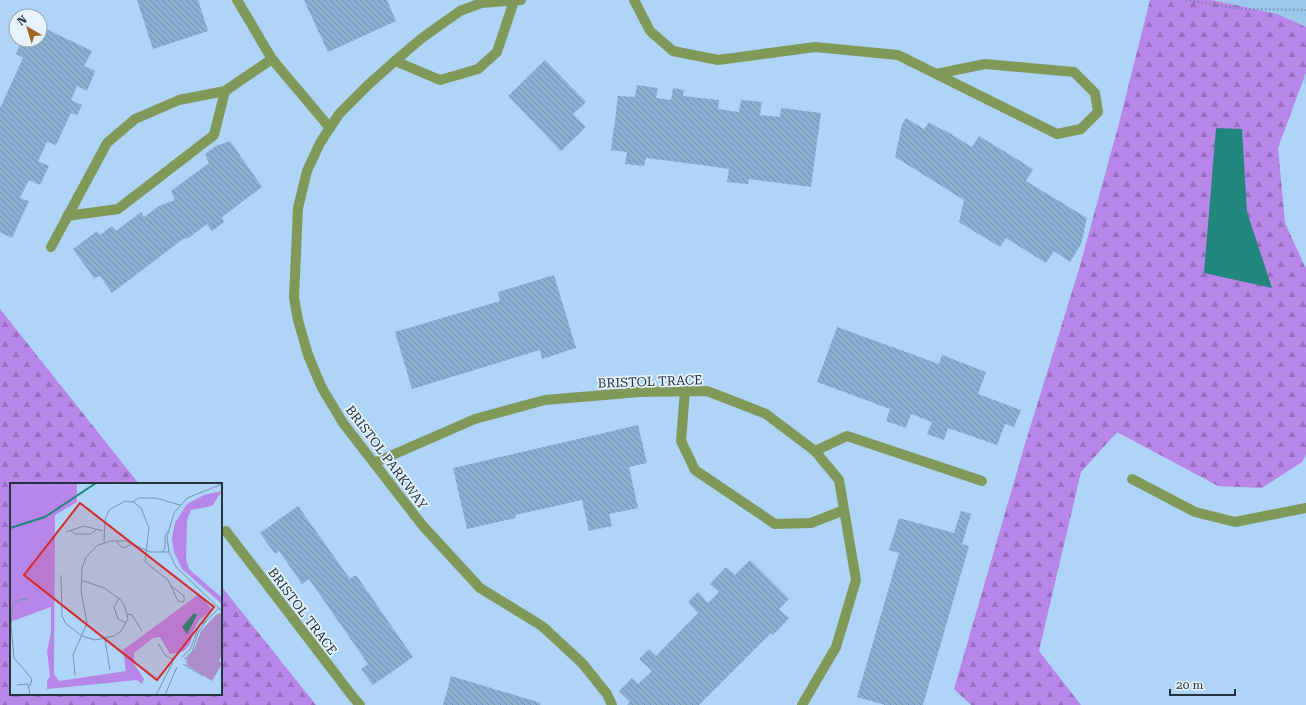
<svg xmlns="http://www.w3.org/2000/svg" width="1306" height="705" viewBox="0 0 1306 705" font-family="'Roboto Serif',serif">
<style>
.built{fill:#9dc8ee}
.forest{fill:url(#forest-firs)}
.water{fill:#21867d}
.building{fill:url(#building-back-hatch)}
.lines{fill:none;stroke-linecap:round;stroke-linejoin:round}
.path{stroke:#68829a;stroke-width:2.5;stroke-dasharray:1 3;stroke-linecap:butt}
.minor{stroke:#809958;stroke-width:10}
.labels{text-anchor:middle;stroke-width:3.5;stroke-linejoin:round;paint-order:stroke}
.street-label{font-size:13px;fill:#243340;stroke:#e6f2fc}
.inset-river{fill:none;stroke:#21867d;stroke-width:2}
.inset-road{fill:none;stroke:#7794ae;stroke-width:1}
.view{fill:#d62828;fill-opacity:0.15;stroke:#d62828;stroke-width:2}
.inset-edge{fill:none;stroke:#243340;stroke-width:2}
</style>
<defs>
<pattern id="forest-firs" width="22" height="20" patternUnits="userSpaceOnUse"><rect width="22" height="20" fill="#b886e9"/><path d="M5 1l3.5 6h-7zM16 11l3.5 6h-7z" fill="#956ebe"/></pattern>
<pattern id="building-back-hatch" width="6" height="6" patternUnits="userSpaceOnUse"><rect width="6" height="6" fill="#8aafd1"/><path d="M-1 5l2 2M0 0l6 6M5-1l2 2" fill="none" stroke="#718fab"/></pattern>
</defs>
<rect width="100%" height="100%" fill="#aed4f7"/>
<path class="built" d="M1216 0H1306V85Z"/>
<g class="forest">
<path d="M1150 0H1212L1277 14 1306 27V72L1278 148 1285 223 1306 269V455L1302 462 1262 488 1218 486 1117 432 1081 472 1039 651 1081 705H971L954 689 1025 444 1079 269 1118 127Z"/>
<path d="M0 309 139 484H11V694H221V586L316 705H0Z"/>
</g>
<path class="water" d="M1216 128 1242 129 1247 212 1272 288 1204 273Z"/>
<g class="building">
<path d="M137 0H198L208 31 153 49Z"/>
<path d="M304 0H387L396 21 328 52Z"/>
<path d="M42 27 92 51 84 66 95 71 87 91 77 86 71 100 82 105 77 115 71 113 56 145 47 142 38 161 49 166 40 185 29 180 20 198 29 201 12 238 0 232V108L23 58 16 54 22 40H32L35 41V40H40V31Z"/>
<path d="M545 60 586 102 573 114 586 127 561 151 508 96Z"/>
<path d="M637 85 658 88 656 98 671 100 673 88 684 90 683 96 719 100 718 109 739 112 741 100 762 102 760 115 780 117 781 108 821 113 811 187 749 179 748 184 727 182 729 169 702 165 646 158 644 166 625 164 627 152 611 150 618 96 635 97Z"/>
<path d="M906 118 924 129 929 122 940 129 946 131 972 147 979 136 1033 169 1026 181 1087 218 1081 244 1070 262 1054 251 1046 263 1006 238 1000 247 959 222 964 200 895 157 902 124Z"/>
<path d="M230 141 262 187 222 217 224 222 212 231 207 224 190 237 183 239 112 293 100 276 94 278 73 249 97 231 100 235 112 226 116 231 141 212 144 217 159 206 175 200 171 191 209 163 205 154 216 146Z"/>
<path d="M554 275 576 348 542 359 540 350 412 389 395 332 500 301 498 292Z"/>
<path d="M837 327 939 364 942 355 986 372 978 394 1021 410 1014 427 1005 424 997 445 948 428 944 440 927 434 932 422 911 414 906 428 886 421 890 409 817 382Z"/>
<path d="M638 425 647 463 629 467 638 508 609 514 612 526 589 531 582 500 515 515 516 518 467 529 453 468Z"/>
<path d="M298 506 350 579 356 575 413 657 373 685 361 669 368 664 309 579 302 584 279 551 275 554 260 533Z"/>
<path d="M961 511 971 514 962 544 969 546 923 705H885L857 697 899 553 889 550 899 518 954 533Z"/>
<path d="M750 560 789 599 779 609 789 618 773 635 771 633 699 705H627L630 702 619 691 632 678 638 684 652 671 639 659 649 649 656 656 698 613 688 602 698 592 708 603 719 592 710 584 726 567 735 575Z"/>
<path d="M451 676 541 703 540 705H443Z"/>
</g>
<g class="lines">
<path class="path" d="M1186 0 1243 9 1306 10"/>
<g class="minor">
<path d="M237 0 272 59 330 128"/>
<path d="M521 0 481 3 460 11 422 38 395 61 369 84 339 114 320 143 307 171 298 208 294 298 298 320 308 355 322 388 343 423 374 463 423 526 480 588 542 626 582 663 607 694 612 705"/>
<path d="M634 0 650 31 673 51 718 60 815 47 898 55 1057 134 1081 129 1098 112 1095 93 1074 72 985 64 936 74"/>
<path d="M395 61 440 80 478 69 497 52 514 1"/>
<path d="M67 216 118 209 214 135 225 91"/>
<path d="M51 247 107 143 135 119 179 100 225 91 272 59"/>
<path d="M685 391 681 441 695 470 775 524 811 523 844 510"/>
<path d="M815 451 847 436 982 481"/>
<path d="M374 463 475 419 545 400 640 392 707 391 766 414 815 451 839 480 856 580 836 647 802 705"/>
<path d="M1132 479 1195 512 1235 522 1306 508"/>
<path d="M226 531 353 697 360 705"/>
</g>
</g>
<g class="labels">
<g class="street-label">
<text transform="translate(650 381) rotate(-2)" y="5">BRISTOL TRACE</text>
<text transform="translate(387 457) rotate(53)" y="5">BRISTOL PARKWAY</text>
<text transform="translate(303 611) rotate(53)" y="5">BRISTOL TRACE</text>
</g>
</g>
<g transform="translate(10 483)">
<rect width="212" height="212" fill="#aed4f7"/>
<path d="M212 130V171L209 178 212 181 202 198 177 182 176 176 184 167 191 148 207 131Z" fill="#ac8dcb"/>
<path d="M0 0H67V19L45 32 44 191 49 198 116 188 113 167 189 111 202 127 189 137 184 146 180 161 174 168 160 171 150 154 143 155 124 170V181L134 196 132 201 127 197 37 206V198L40 193 37 168 41 149V124L0 139ZM212 8 202 23 181 27 177 37 176 76 179 86 212 115V121L172 86 164 69 162 55 165 40 177 21 194 12Z" fill="#b886e9"/>
<path d="M184 130 187 132 177 151 172 144Z" fill="#21867d"/>
<path class="inset-river" d="M0 45 35 34 86 0"/>
<path class="inset-road" d="M212 1 177 15 164 30 157 54 159 69 166 84 212 128M60 47 65 51H81L86 47M56 49 74 43 93 48M106 58 113 65 123 61M94 59 95 37 99 27 115 18 123 19M152 69 155 65V52L158 48M51 92 52 133 56 141 72 153 85 157 104 153 111 148 118 136 115 124 111 117 94 105 71 97M160 102 174 113V119L168 118 158 97 135 79 139 45 131 25 123 19 128 15H146L170 22M109 115 104 124 108 136 116 140M18 116 9 117 3 121 1 142 4 175 22 196 20 203M117 131 122 132 132 148M196 138 209 125M95 157 100 187M148 160 155 172 164 177M172 174 180 167 189 143 196 138 188 150 182 169 174 176M173 181 193 193M65 192 63 172 77 140 71 108 72 85 76 74 88 62 101 58H116L140 69H159M7 202 18 201 20 212M146 212 163 179M155 212 167 184"/>
<path class="view" d="M70 20 204 124 147 197 14 92Z"/>
<rect width="212" height="212" class="inset-edge"/>
</g>
<g transform="translate(28 28) rotate(322)"><circle r="19" fill="#e6f2fc" stroke="#98a6b1"/>
<path d="M0-3L7 15L0 10L-7 15Z" fill="#9f6724"/>
<text y="-6" font-size="11" font-weight="bold" text-anchor="middle" fill="#243340">N</text>
</g>
<path d="M1170 689v6h65v-6" fill="none" stroke="#243340" stroke-width="2"/>
<text x="1176" y="689" font-size="12" fill="#243340" stroke="#e6f2fc" stroke-width="3" paint-order="stroke">20 m</text>
</svg>
